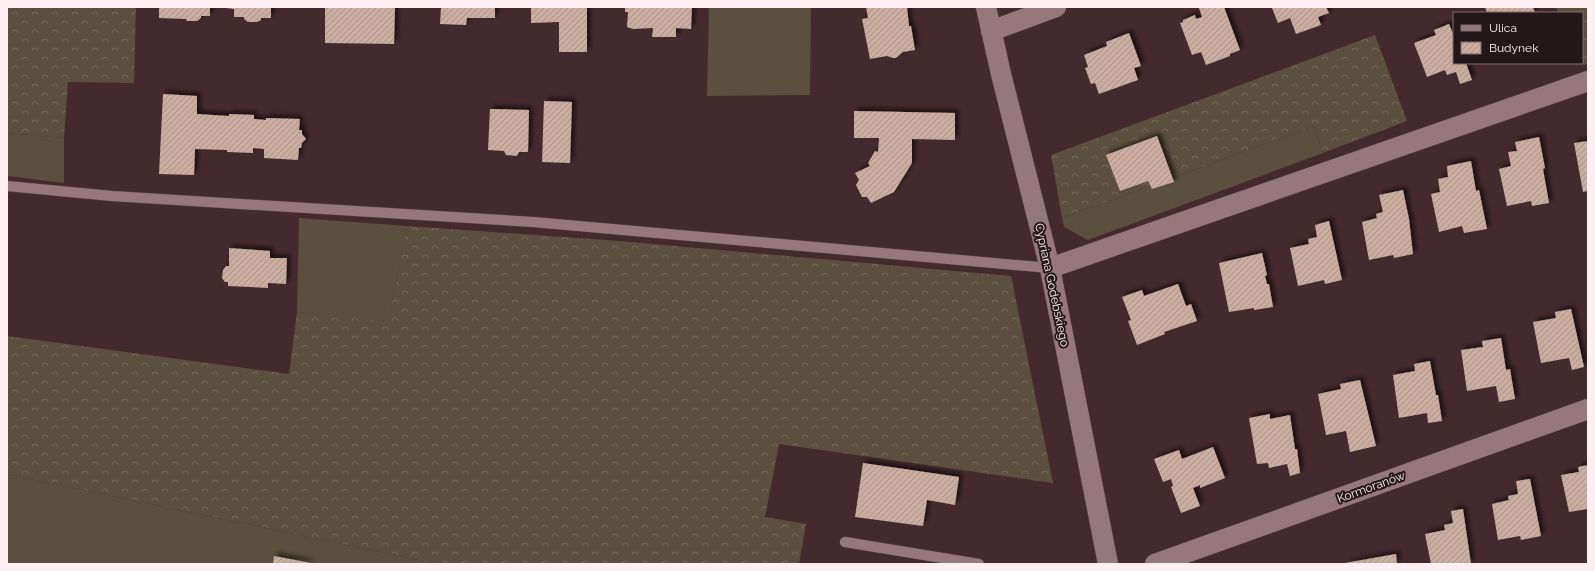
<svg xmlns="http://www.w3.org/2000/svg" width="1595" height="571" viewBox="0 0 1595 571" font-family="Raleway,sans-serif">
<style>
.grass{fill:#5b4f3f}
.forest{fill:url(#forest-crowns)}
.building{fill:url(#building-hatch);filter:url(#shadow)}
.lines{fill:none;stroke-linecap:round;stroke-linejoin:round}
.service-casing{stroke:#5d474c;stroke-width:11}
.minor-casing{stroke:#5d474c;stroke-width:21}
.service{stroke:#96777d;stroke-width:10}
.minor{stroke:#96777d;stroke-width:20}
.labels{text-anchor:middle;stroke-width:4;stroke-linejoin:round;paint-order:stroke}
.street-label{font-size:12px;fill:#fef0f2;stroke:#231719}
</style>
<defs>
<pattern id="forest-crowns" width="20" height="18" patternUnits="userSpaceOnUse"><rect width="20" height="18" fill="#5b4f3f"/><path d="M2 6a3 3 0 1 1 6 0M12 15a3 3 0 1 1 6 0" fill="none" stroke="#74695b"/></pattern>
<pattern id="building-hatch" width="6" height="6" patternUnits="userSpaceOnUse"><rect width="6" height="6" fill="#caaca1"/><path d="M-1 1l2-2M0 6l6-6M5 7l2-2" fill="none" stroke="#aa938b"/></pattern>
<filter id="shadow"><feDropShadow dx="3.5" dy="-3.5" stdDeviation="2" flood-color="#0009"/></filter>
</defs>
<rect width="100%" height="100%" fill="#442a2f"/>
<g class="grass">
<path d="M709 7H811L810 95 707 96Z"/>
<path d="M1314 126 1323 153 1088 240 1064 227 1062 218Z"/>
<path d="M7 133 64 138V183L7 176Z"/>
<path d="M299 218 407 226 388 323 297 312Z"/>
<path d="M7 474 438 564H7Z"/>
</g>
<g class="forest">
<path d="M7 7H136L134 83 68 82 64 138 7 133Z"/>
<path d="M1556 7H1588V63L1585 65 1581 63 1582 13H1558Z"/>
<path d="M1375 35 1407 121 1323 153 1314 126 1062 218 1051 155Z"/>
<path d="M407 226 620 241 1011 276 1053 483 779 444 765 517 806 524 799 564H438L7 474V336L289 374 297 312 388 322Z"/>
</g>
<g class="building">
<path d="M159 7H210V16H201V18L197 21H187L186 19 159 18Z"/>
<path d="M226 7H271V18H261V20L257 22H248L244 19V17H234V9L226 8Z"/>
<path d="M325 7H395L394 44 325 43Z"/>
<path d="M441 7H495V18H467L466 25 440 24Z"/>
<path d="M531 7H587V52H559V22L531 23Z"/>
<path d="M625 7H692L691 29 676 28V37H652L653 28 633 29 627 27 628 12H625Z"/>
<path d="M866 7H907L909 26H911L915 50 903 52 896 58H893L887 56 870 59 862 19 868 18Z"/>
<path d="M1201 7H1224L1240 50 1230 54V56L1206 65 1201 52 1192 55 1180 23 1183 22V20L1195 15 1196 19 1202 17 1199 8Z"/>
<path d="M1274 7H1326L1329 13 1318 17 1321 25 1296 34 1290 18 1278 23 1272 8Z"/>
<path d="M1485 7H1533L1535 13H1487Z"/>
<path d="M1449 24 1454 36V63H1466L1472 80 1460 84 1456 72 1447 75 1445 70 1427 77 1414 43 1436 35 1434 30Z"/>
<path d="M1129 33 1141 66 1134 68 1138 80 1099 94 1095 83 1091 84 1085 68 1088 67 1084 55 1107 46 1106 42Z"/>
<path d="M163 94 197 96V114L229 116V114L254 115V119L266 120V118L300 119 299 130H302V134L306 139 302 143 301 148H299L298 160 264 158V149L253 148V153L227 152V150L195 149 194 175 159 174Z"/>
<path d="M544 101 572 102 570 163 542 162Z"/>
<path d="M490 109 529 110 528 152H519L517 156 506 155 504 151 488 150Z"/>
<path d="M854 111 955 113V140L912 139V163L894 192 871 203 867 197H862L856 185 859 180 855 173 870 166 868 163 875 151 878 152 879 138H854Z"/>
<path d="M1157 136 1174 182 1152 189 1148 181 1120 191 1106 155Z"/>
<path d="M1539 137 1545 168 1543 169 1549 203 1532 206 1531 201 1507 206 1499 169 1511 166 1508 152 1517 151 1515 142Z"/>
<path d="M1588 141V191L1583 192 1574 143Z"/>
<path d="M1471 161 1476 191 1479 190 1487 229 1464 233 1462 226 1439 232 1431 194 1440 192 1438 179 1448 177 1447 166Z"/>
<path d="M1403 190 1409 219 1413 254 1394 258 1393 255 1369 260 1362 222 1377 218 1376 214 1383 212 1379 195Z"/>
<path d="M1329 221 1342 280 1325 284 1324 280 1298 286 1290 248 1309 244 1308 239 1317 237 1315 225Z"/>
<path d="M229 248 270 251V258H287L286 284 268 283V288L228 286V282H225L222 278 223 270 226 266H229Z"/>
<path d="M1262 253 1267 275 1265 276 1267 284H1269L1273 307 1254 310V308L1229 312 1219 263Z"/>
<path d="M1178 284 1186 306 1191 304 1197 321 1164 332 1165 334 1137 345 1128 321 1131 320 1122 297 1142 290 1144 296Z"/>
<path d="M1571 309 1584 367 1572 370 1569 358 1541 363 1533 322 1556 318 1555 312Z"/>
<path d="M1501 338 1506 370 1510 369 1515 399 1499 402 1496 386 1467 391 1461 350 1483 347 1482 341Z"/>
<path d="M1430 361 1436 395H1438L1442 421 1428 423 1427 413 1399 418 1393 375 1415 371 1414 364Z"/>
<path d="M1360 380 1376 446 1350 452 1346 431 1326 435 1318 394 1341 389 1340 384Z"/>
<path d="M1270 414V419L1290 415 1295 449H1297L1300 473 1290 476 1287 464 1269 468 1268 463 1257 464 1249 418Z"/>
<path d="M1213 447 1225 478 1200 488V485L1193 488 1200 506 1181 513 1171 487 1173 486 1171 479 1163 482 1154 459 1179 450 1182 459Z"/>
<path d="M863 463 959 477 955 505 927 500 923 526 855 517Z"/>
<path d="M1588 465V509L1569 512 1561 475 1579 472 1578 467Z"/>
<path d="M1530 479 1541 536 1521 540 1520 536 1498 540 1492 504 1509 500 1508 496 1518 494 1516 481Z"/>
<path d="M1463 509 1471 564H1431L1425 534 1445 530 1444 525 1453 523 1451 511Z"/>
<path d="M1396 554 1397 564H1346L1345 563Z"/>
<path d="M274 556 311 563V564H273Z"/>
</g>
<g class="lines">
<defs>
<g id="service">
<path d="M7 186 112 196 533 222 1050 268"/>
<path d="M845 542 979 564"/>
</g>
<g id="minor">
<path d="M986 7 1001 74 1050 268 1108 564"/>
<path d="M991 31 1056 7"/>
<path d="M1050 268 1588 81"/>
<path d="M1155 564 1588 409"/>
</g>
</defs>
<use href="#service" class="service-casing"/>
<use href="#minor" class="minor-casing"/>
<use href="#service" class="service"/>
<use href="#minor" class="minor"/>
</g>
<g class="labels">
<g class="street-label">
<text transform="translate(1052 285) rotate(78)" y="4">Cypriana Godebskiego</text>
<text transform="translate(1371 487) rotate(-20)" y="4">Kormoranów</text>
</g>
</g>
<rect width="1595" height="571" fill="none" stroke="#fef0f2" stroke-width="16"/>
<rect x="1453" y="12" width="130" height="52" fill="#231719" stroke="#7b6e70"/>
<rect x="1461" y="25" width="20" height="6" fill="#96777d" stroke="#7b6e70"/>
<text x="1489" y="32" font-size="12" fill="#fef0f2">Ulica</text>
<rect x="1461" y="42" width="20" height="12" fill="url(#building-hatch)" stroke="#7b6e70"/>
<text x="1489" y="52" font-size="12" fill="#fef0f2">Budynek</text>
</svg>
